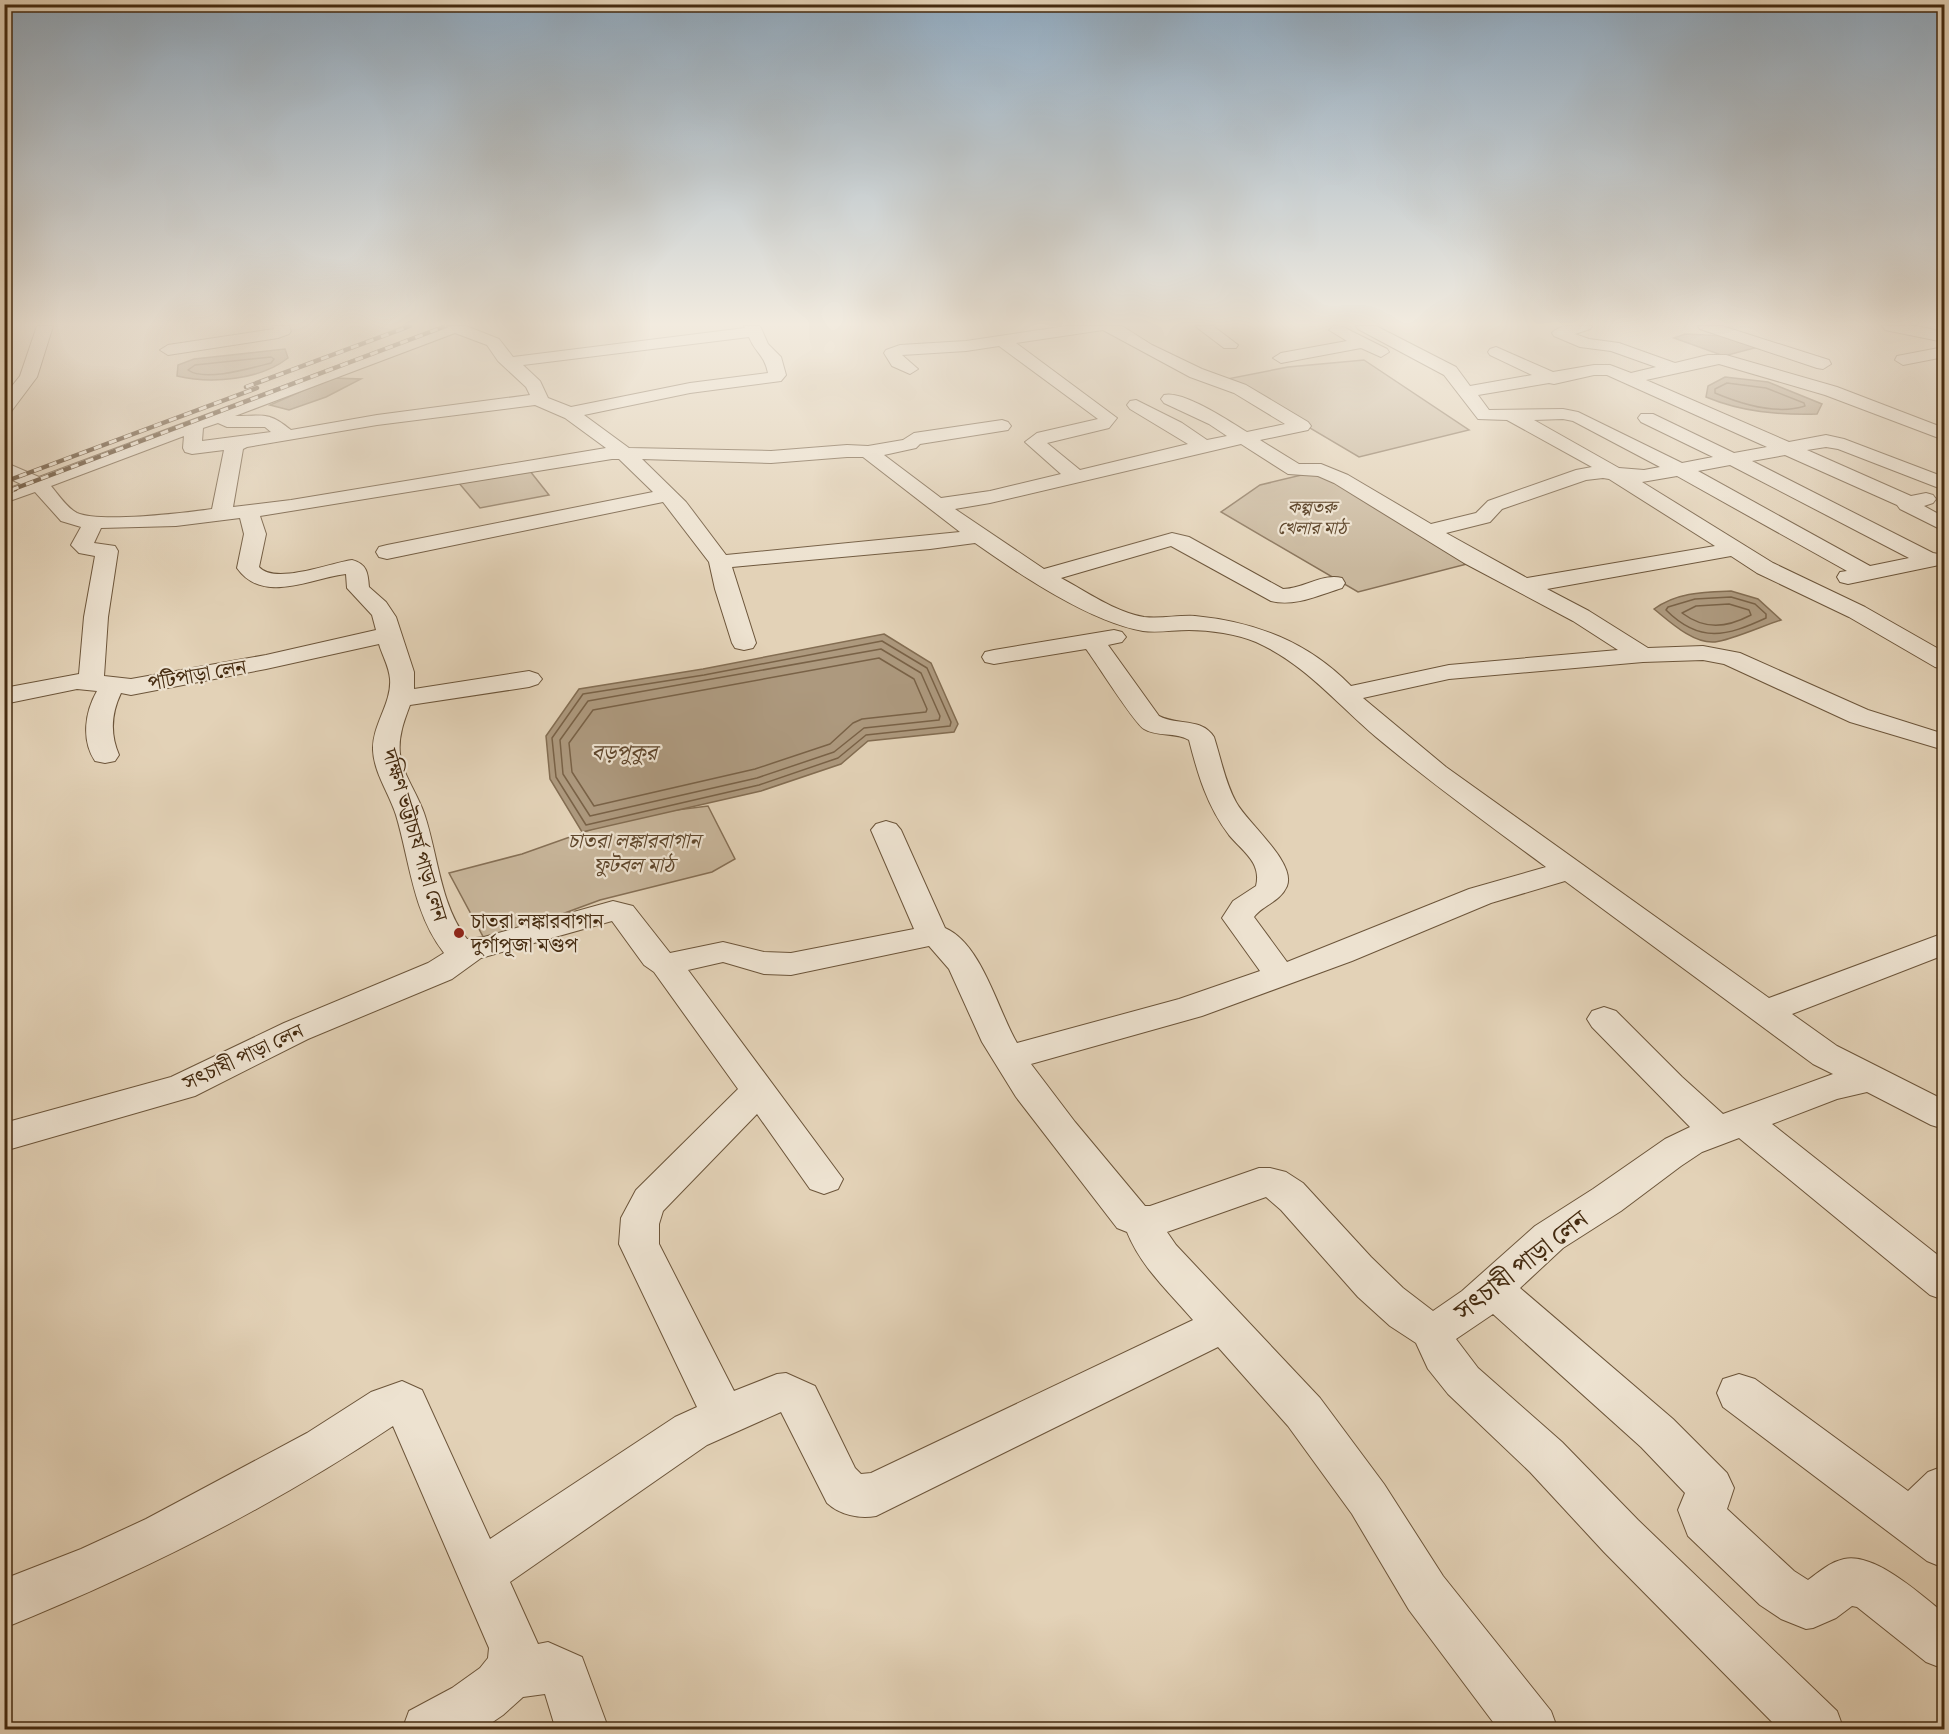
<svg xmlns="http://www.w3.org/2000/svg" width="1949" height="1734" viewBox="0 0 1949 1734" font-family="'IM FELL Great Primer','Noto Serif Bengali',serif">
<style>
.green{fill:#c8b69b;stroke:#867056;stroke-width:1.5}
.water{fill:#ad997e;stroke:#836d52;stroke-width:1.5}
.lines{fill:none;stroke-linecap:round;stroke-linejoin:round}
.shore{stroke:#796247;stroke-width:1.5}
.minor-casing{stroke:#6c553a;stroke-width:2}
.tertiary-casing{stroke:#6c553a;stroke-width:2}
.minor{fill:#ede2d0;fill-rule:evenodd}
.tertiary{fill:#ede2d0;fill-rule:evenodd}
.rail-far1-casing{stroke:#452b10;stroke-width:4.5}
.rail-casing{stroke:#452b10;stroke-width:5}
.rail-far1{stroke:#ede2d0;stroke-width:3;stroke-dasharray:8;stroke-linecap:butt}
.rail{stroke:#ede2d0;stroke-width:4;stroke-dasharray:10;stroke-linecap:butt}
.poi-dot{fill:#8f2418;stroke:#ede2d0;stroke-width:2}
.labels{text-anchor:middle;stroke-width:4.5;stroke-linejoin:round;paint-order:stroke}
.far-park-label{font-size:18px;font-style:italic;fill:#5f472c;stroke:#ede2d0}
.street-label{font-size:21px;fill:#452b10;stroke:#ede2d0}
.park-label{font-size:21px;font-style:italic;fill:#5f472c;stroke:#ede2d0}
.poi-label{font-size:21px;fill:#452b10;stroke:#ede2d0;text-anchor:start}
.water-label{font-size:22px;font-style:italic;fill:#5f462c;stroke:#ede2d0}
.near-street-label{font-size:26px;fill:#452b10;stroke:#ede2d0}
</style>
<rect width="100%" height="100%" fill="#e3d2b7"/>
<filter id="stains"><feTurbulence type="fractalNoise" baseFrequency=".00333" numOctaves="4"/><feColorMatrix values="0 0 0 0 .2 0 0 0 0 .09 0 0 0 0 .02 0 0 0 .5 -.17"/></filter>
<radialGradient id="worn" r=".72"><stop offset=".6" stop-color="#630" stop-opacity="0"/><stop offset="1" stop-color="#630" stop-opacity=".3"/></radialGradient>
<g class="green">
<path d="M1364 360 1469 430 1359 457 1227 379 1288 367Z"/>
<path d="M526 466 549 495 480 508 458 482Z"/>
<path d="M1318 471 1467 564 1358 592 1221 512 1260 485Z"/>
<path d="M708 806 735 859 712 872 600 900 486 942 449 873 522 854 629 816Z"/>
</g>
<g class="water">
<path d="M1685 334 1726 336 1762 346 1724 356 1674 338Z"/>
<path d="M285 349 288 358C260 380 212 384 177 376L178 365 194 359Z"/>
<path d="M1725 377 1768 382 1822 404 1817 414C1778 415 1742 412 1706 397L1708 386Z"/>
<path d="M332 378 361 379 326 397 289 410 270 405Z"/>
<path d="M1731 591 1758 599 1781 620C1765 625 1729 641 1715 642 1693 644 1669 621 1654 609 1677 592 1704 592 1731 591Z"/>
<path d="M884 634 931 663 958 724 954 732 868 741 841 764 761 791 582 832 550 779 546 736 579 689 703 669Z"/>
</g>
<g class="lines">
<g class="shore">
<path d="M271 357 274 359 271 363C251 368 205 382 188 370L195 365Z"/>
<path d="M1727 383 1766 388 1804 403 1805 406C1777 415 1741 404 1715 393V389Z"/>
<path d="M1731 597 1755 604 1766 614V618C1727 636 1700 644 1666 610L1668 607 1695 599Z"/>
<path d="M1729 604 1749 610 1751 615C1726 628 1705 630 1682 613L1696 606Z"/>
<path d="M882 641 927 668 951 722 950 726 866 735 838 758 759 785 586 825 556 777 552 738 583 694 704 675Z"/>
<path d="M881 649 921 673 940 716 939 720 864 728 834 752 757 778 590 816 563 774 560 740 588 701Z"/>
<path d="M879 658 914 679 927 709 926 712 862 719 853 723 830 744 755 769 594 806 572 772 569 743 593 710Z"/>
</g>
<defs>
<g id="minor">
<path d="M37 326H53L37 377 10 413 4 414V396L20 376Z"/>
<path d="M273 326H289L291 331 289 334 278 338 168 355 160 350 168 345 274 329Z"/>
<path d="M444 326H466L499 339 513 357 745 328 744 326H760L768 344 781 357 786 375 781 381 690 393 584 415 629 448 771 451 847 445 868 446 903 440 914 433 1002 420 1008 422 1011 426 1008 430 920 444 916 448 884 455 941 498 990 491 1061 474 1025 442 1037 433 1098 419 999 346 966 351 902 355 918 369 910 374 892 366 884 353 886 350 900 345 966 341 1067 326H1122L1152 345 1202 369 1246 385 1308 422 1311 426 1308 430 1260 440 1299 464H1321L1348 475 1431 524 1476 513 1488 501 1576 470 1592 467 1507 420 1478 419 1444 375 1358 329 1356 326H1376L1456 367 1470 386 1532 375 1490 355 1488 352 1490 349 1496 347 1553 372 1594 365H1610L1631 373 1656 367 1611 351 1580 347 1554 336 1552 333C1561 323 1579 326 1592 326L1590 329 1575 334 1589 339 1619 343 1675 363 1708 355H1726L1837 387 1944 428V440L1825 395 1719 364 1646 380 1789 442 1826 435 1844 439 1944 477V490L1838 449 1826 447 1807 450 1911 496 1926 493 1933 495 1936 499 1933 503 1924 506 1944 517V531L1900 509 1897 505 1785 455 1752 461 1933 553 1944 555V564L1848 584 1840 582 1837 577 1840 572 1847 571 1677 476 1642 482 1773 563 1865 607 1944 652V669L1935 667 1849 617 1757 573 1731 556 1547 589 1589 611 1648 648 1703 646 1740 653 1868 710 1944 734V750L1850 722 1724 664 1703 660 1643 662 1449 679 1363 698 1446 767 1769 998 1944 933V955L1792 1014 1837 1046 1944 1100V1129L1931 1125 1867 1092 1837 1099 1772 1124 1944 1260V1300L1930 1295 1739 1138 1702 1152 1681 1166 1621 1211 1563 1248 1520 1288 1673 1419 1727 1473 1734 1488 1727 1509 1794 1571 1808 1580C1819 1572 1830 1562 1844 1559 1875 1552 1921 1595 1944 1613V1669L1926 1662 1857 1607 1852 1606 1836 1618 1813 1628 1806 1629 1781 1619 1760 1605 1688 1536 1678 1510 1685 1493 1641 1447 1493 1314 1456 1339 1478 1368 1562 1442 1638 1520 1837 1711 1844 1730H1780L1604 1552 1530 1472 1448 1394 1428 1369 1416 1343 1390 1326 1358 1297 1281 1210 1266 1197 1167 1232 1176 1245 1320 1398 1384 1484 1443 1576 1551 1711 1558 1730H1499L1409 1610 1352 1514 1288 1426 1218 1347 876 1516C859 1519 840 1515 827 1503L781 1412 707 1445 510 1582 538 1644 548 1642 582 1657 609 1730H556L545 1694 523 1697 503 1715 481 1730H402L409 1711 452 1688 480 1668 488 1658 489 1648 393 1426C271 1508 140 1573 4 1628V1579L81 1549 146 1519 307 1433 371 1392 402 1381 422 1390 490 1539 675 1417 697 1407 619 1244 621 1218 636 1190 738 1089 654 972 644 965 612 921 481 958 452 979 308 1039 195 1096 4 1151V1123L171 1077 284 1023 428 963 444 953C413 913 410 862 396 815 389 793 374 773 373 750 372 725 392 703 390 679 389 666 382 655 379 644L266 669 131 695 121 693C111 714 110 734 119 755L115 761 105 763 95 761C81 740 85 712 97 691L77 689 4 704V688L79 674 84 617 95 556 79 553 71 545 81 527 61 521 35 492 4 503V490L21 484 4 476V462L39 477ZM1103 330 1190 377 1234 393 1285 424 1247 432C1229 421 1183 390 1164 395L1161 399 1164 403 1209 424 1227 436 1207 440 1182 423 1136 400 1130 401 1127 405 1130 409 1188 444 1080 470 1047 443 1109 428 1117 418 1016 343ZM455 333 487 345 498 361 526 387 530 395 377 415 291 430C268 411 263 416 235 416ZM749 337C756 354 764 354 768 373L690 383 571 407 548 398 540 381 523 365ZM1594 375H1607L1767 447 1734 453 1653 414H1641L1638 418 1641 422 1713 457 1682 463 1578 412 1563 409 1489 410 1478 395 1549 383 1554 384ZM535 405 565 418 606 448 291 500 233 507 243 449 247 447 377 425ZM1563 419 1573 421 1660 467 1644 470 1619 468 1534 420ZM218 423 227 427H265L271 432 202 441 203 428ZM184 436 183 448 185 452 192 454 224 450 212 509C185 513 99 523 77 513 67 508 58 494 51 486ZM1241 444 1288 474 1318 476 1334 483 1464 563 1573 621 1618 650 1449 665 1351 686C1308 642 1256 622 1195 616 1178 615 1161 619 1144 617 1115 612 1087 592 1061 578L1171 546 1271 601C1295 607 1319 595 1342 588L1345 583 1342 578C1322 573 1303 589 1283 589L1189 537 1172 533 1044 569 955 509 990 503ZM847 457H863L960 532 726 555 686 502 642 459 771 463ZM612 459H619L653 492 387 545 379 547 376 552 379 557 387 559 663 502 709 562 715 589 732 643 735 648 744 650 753 648 756 643 732 567 930 549 975 543C1019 574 1090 622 1143 631 1158 633 1174 630 1189 630 1210 630 1237 634 1256 642 1305 664 1336 703 1376 737 1431 783 1489 825 1546 867L1469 889 1287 962 1254 917C1263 905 1280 902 1287 886 1296 862 1248 824 1236 802 1225 782 1221 759 1214 737 1201 717 1178 726 1159 716L1108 645 1122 642 1126 637 1122 632 1114 630 994 650 985 652 982 657 985 662 994 664 1086 649C1096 662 1134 723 1144 729 1157 737 1176 732 1189 740 1198 775 1207 806 1229 835 1242 851 1262 862 1256 886L1233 901 1222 918 1260 971 1179 999 1017 1043C998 1011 982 944 945 928L901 830 896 824 886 821 876 824 871 830 914 929 791 953 764 952 723 942 670 953 633 906 613 901 484 937 467 939C440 905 438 854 424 813 417 793 403 775 400 754 398 737 404 721 410 705L529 687 538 684 542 679 538 674 529 671 414 689V672L396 617 386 602 369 587C368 573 367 564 352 560 330 563 275 585 259 567L266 534 260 516ZM1730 465 1909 558 1870 566 1698 471ZM1603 478 1609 479 1715 546 1527 578 1446 533 1490 522 1502 509 1586 480ZM240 518 244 534 237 568C263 605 311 578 346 574L347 588 372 615 376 630 266 655 131 679 104 676 108 617 118 551 115 546 94 543 101 528 176 526ZM1565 881 1813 1064 1833 1074 1723 1114 1682 1077 1616 1011 1604 1007 1592 1011 1587 1019 1592 1027 1690 1127 1665 1139 1593 1189 1535 1226 1462 1291 1433 1311 1403 1288 1371 1257 1303 1183 1286 1172 1270 1168H1259L1150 1206H1145L1075 1122 1031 1064 1202 1016 1352 961 1491 903ZM929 946 949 969 982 1042 1016 1097 1117 1228 1127 1232C1141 1267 1169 1292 1193 1320L871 1473 861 1474 855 1468 815 1386 786 1373 777 1374 734 1391 659 1244V1224L663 1211 757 1114 810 1189 824 1194 838 1189 843 1179 688 970 723 962 764 974 791 975Z"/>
<path d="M1195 326H1213L1238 345 1236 348H1224Z"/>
<path d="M1334 326 1343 327 1387 349 1389 352 1381 357 1361 348 1281 363 1273 358 1281 353 1347 341 1329 330Z"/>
<path d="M1698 326H1722L1829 360 1831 364 1823 369 1817 368 1700 329Z"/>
<path d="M1944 347V357L1903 365 1895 360 1897 356Z"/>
<path d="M1739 1374 1755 1379 1908 1491 1928 1472 1944 1466V1568L1927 1561 1723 1407 1717 1393 1723 1379Z"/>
</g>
<path id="tertiary" d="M1882 326H1916L1944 332V342L1885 330Z"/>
</defs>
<use href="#minor" class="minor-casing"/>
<use href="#tertiary" class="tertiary-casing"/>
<use href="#minor" class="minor"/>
<use href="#tertiary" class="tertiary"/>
<defs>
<g id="rail-far1">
<path d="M246 387 410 326"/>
<path d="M4 482 257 388"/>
<path d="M11 490 446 326"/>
</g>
<path id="rail" d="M4 493 15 489"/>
</defs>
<use href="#rail-far1" class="rail-far1-casing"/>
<use href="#rail" class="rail-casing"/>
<use href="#rail-far1" class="rail-far1"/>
<use href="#rail" class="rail"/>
</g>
<linearGradient id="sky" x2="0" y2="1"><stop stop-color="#90a9be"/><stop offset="0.57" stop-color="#f2ebdf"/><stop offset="1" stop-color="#f2ebdf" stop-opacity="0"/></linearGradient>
<rect width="1949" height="569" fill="url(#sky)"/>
<circle class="poi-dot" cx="459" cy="933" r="6"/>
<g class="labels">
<g class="far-park-label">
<text x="1312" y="513">কল্পতরু<tspan x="1312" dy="21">খেলার মাঠ</tspan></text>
</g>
<g class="street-label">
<text transform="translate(197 675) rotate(-10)" y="7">পটিপাড়া লেন</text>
<text transform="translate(415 835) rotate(73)" y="7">দক্ষিণ ভট্টাচার্য পাড়া লেন</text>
<text transform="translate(243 1057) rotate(-25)" y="7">সৎচাষী পাড়া লেন</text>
</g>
<g class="park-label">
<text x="634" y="848">চাতরা লঙ্কারবাগান<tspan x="634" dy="24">ফুটবল মাঠ</tspan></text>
</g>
<g class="poi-label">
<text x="471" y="928">চাতরা লঙ্কারবাগান<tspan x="471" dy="24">দুর্গাপূজা মণ্ডপ</tspan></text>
</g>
<g class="water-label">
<text x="624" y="760">বড়পুকুর</text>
</g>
<g class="near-street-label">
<text transform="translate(1521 1265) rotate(-38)" y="9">সৎচাষী পাড়া লেন</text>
</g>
</g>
<rect width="1949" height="1734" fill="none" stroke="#e3d2b7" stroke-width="24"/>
<rect x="6" y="6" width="1937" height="1722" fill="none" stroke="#452b10" stroke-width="3"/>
<rect x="12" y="12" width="1925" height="1710" fill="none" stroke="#452b10" stroke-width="1.5"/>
<rect width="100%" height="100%" filter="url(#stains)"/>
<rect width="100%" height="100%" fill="url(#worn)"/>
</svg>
